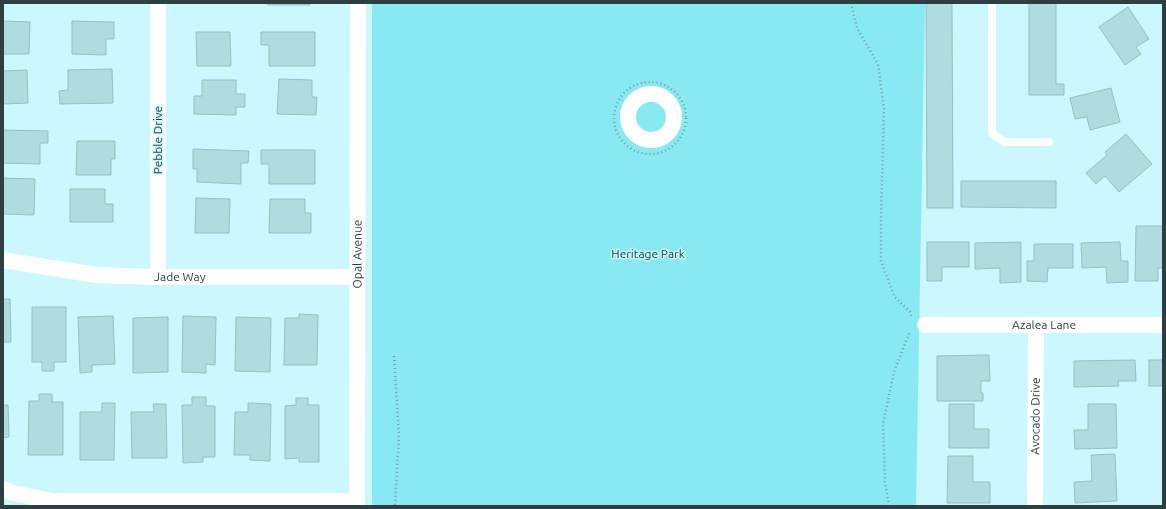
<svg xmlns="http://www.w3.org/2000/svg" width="1166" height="509" viewBox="0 0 1166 509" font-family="Ubuntu,sans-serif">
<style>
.green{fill:#87eaf3}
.building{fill:#b0dce0;stroke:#95c0c4}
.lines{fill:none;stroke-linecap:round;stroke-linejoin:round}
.path{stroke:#7a9a9d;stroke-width:2.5;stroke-dasharray:1 3;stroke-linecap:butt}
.service{stroke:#fff;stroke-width:8}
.minor{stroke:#fff;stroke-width:16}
.labels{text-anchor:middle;stroke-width:3;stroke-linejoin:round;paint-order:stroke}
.street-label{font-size:12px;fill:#2d3f41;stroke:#cbf8fc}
.park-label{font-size:12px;fill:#0e4348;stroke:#cbf8fc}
</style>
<rect width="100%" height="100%" fill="#cbf8fc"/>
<path class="green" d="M372 3H925L916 506H372Z"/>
<g class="building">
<rect x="268" y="3" width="42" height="2"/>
<path d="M926 3H952L953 208H927Z"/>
<path d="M1029 3H1056V84H1064V95H1029Z"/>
<path d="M1128 7 1149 39 1136 47 1141 54 1125 65 1099 27Z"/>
<path d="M3 21 30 22 29 54H3Z"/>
<path d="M72 21 114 22V39H106V55L72 54Z"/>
<path d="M196 32H230L231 66H197Z"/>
<path d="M261 32H315V66H269V45H261Z"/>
<path d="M112 69 113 103 60 104 59 91 68 90V70Z"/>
<path d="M27 70 28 103 3 104V71Z"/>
<path d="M279 79 312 80V97H317L316 115 277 114Z"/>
<path d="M202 80H236V94H245V107H236V115L194 114V96H202Z"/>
<path d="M1111 88 1120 122 1090 130 1087 117 1075 119 1070 98Z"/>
<path d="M3 130 48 131V143H40V164L3 163Z"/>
<path d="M1126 134 1152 164 1119 192 1105 176 1096 184 1086 173 1107 155 1105 152Z"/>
<path d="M77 141H115V159H111V175H76Z"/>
<path d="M193 149 249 151 248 163H241V184L197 182V169H193Z"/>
<path d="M261 150H315V184H269V164H261Z"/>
<path d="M3 178 35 179 34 215 3 214Z"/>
<path d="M961 181H1056V208L961 207Z"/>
<path d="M70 189H105V204H113V222H70Z"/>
<path d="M196 198 230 199 229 233H195Z"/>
<path d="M270 199H305V213H311V233H269Z"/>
<path d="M1136 226H1163V268H1158V281H1135Z"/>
<path d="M927 242H969V267H942V281H927Z"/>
<path d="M1021 242V282L1000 283V268L975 269V243Z"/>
<path d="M1120 242 1121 261H1128V282L1107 283 1106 267 1082 268 1081 243Z"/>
<path d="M1034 244H1073V268H1048L1047 282 1027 281V261H1034Z"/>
<path d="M3 299H10L11 342H3Z"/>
<path d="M32 307H66V362H54V371H42V362H32Z"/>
<path d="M299 314 318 315 317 365H284L285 318H299Z"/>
<path d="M113 316 115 364 92 365V372L80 373 78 317Z"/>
<path d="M183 316 216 317 215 365 206 364V373L182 372Z"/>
<path d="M168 317V372L133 373V318Z"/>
<path d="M236 317 271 318 270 372 235 371Z"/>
<path d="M989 355 990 381H981V393H983V401H937V356Z"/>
<path d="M1135 360 1136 381H1118L1119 386 1074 387V361Z"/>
<rect x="1149" y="360" width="14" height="26"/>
<path d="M39 394H52V402H63V455H28L29 401H39Z"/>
<path d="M192 397H206V406H215V457H203V462L183 463 182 405H192Z"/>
<path d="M296 398H308V405H319V462H299V458L285 459V406L296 405Z"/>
<path d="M102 403H115L114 460H80V412H102Z"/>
<path d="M248 403 271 404 270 461 250 460V455H234L235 412H248Z"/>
<path d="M153 404H166L167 458H132L131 412H154Z"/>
<path d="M949 404H974V429H989V448H949Z"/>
<path d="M1088 404H1116L1117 448 1075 449 1074 430H1088Z"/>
<path d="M3 405H8L9 437 3 438Z"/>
<path d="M1115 454 1117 501 1075 503 1074 482 1092 481 1091 455Z"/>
<path d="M948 456H973V482H990V503H947Z"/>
</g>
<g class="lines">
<g class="path">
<path d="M851 3 857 28 878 64 884 109 881 217V261L894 296 910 312 911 317"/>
<circle cx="650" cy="118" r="36"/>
<path d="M394 356 399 435 395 506"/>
<path d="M889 506 885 482 883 424 894 372 910 331"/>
</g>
<path class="service" d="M992 3V133L1004 142H1049"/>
<g class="minor">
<path d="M158 3V277"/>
<circle cx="651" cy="117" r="23"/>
<path id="s1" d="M3 260 96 275 158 277H357"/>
<path id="s2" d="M925 325H1163"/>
<path d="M3 489 13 493 53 501H357"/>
<path id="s3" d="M357 506 358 3"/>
<path id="s4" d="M1035 506 1036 325"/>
</g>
</g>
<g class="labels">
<g class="street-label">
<text transform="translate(158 140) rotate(-90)" y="4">Pebble Drive</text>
<text dy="4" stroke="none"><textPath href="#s3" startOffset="252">Opal Avenue</textPath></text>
<text dy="4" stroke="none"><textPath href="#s1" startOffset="178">Jade Way</textPath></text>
<text dy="4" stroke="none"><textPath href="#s2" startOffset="119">Azalea Lane</textPath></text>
<text dy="4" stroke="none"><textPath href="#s4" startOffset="90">Avocado Drive</textPath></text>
</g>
<g class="park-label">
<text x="648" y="258">Heritage Park</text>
</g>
</g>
<rect width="1166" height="509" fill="none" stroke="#2d3f41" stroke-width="8"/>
</svg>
